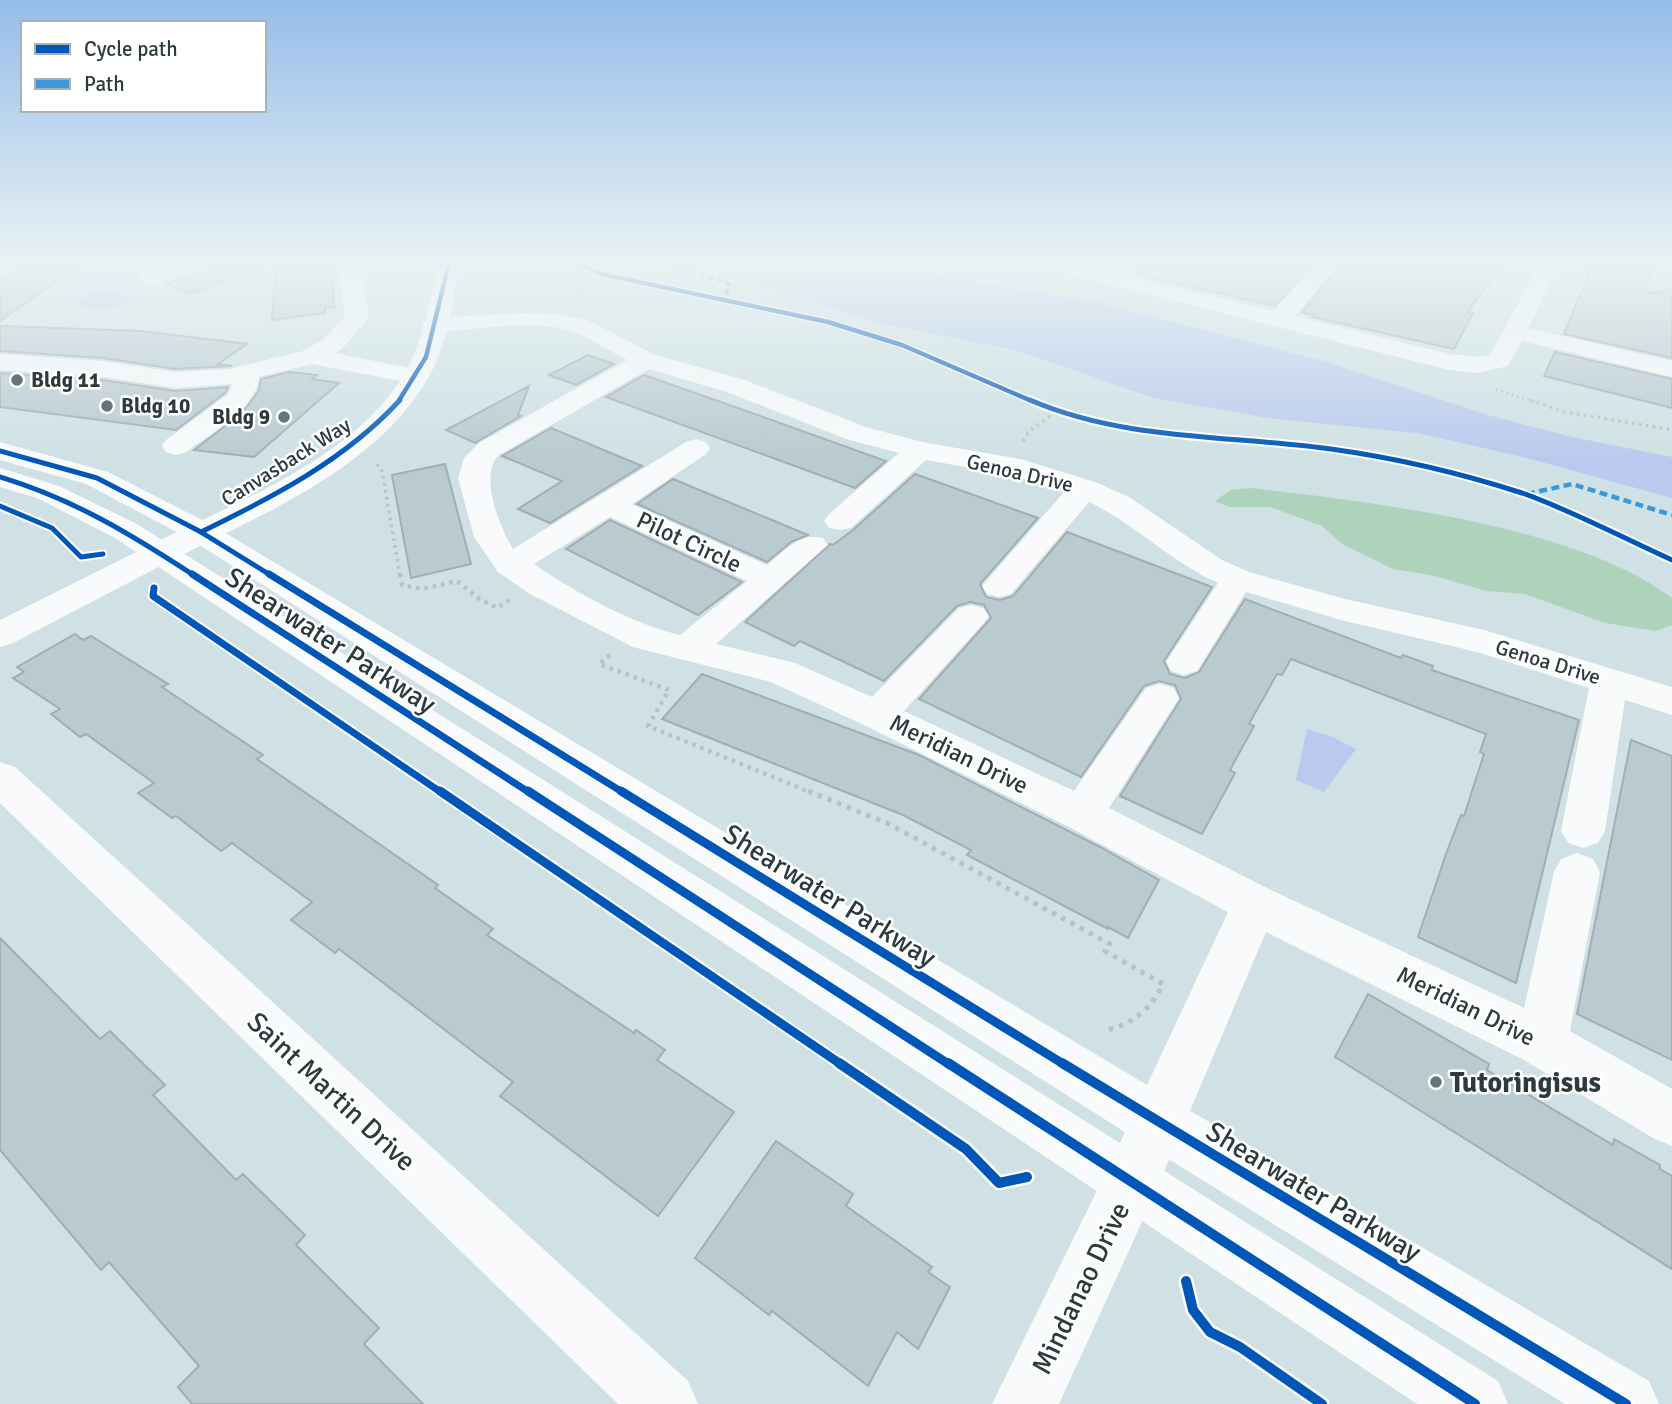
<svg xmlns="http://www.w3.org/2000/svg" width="1672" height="1404" viewBox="0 0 1672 1404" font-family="Signika,sans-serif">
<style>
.green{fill:#add4bb}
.water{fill:#bacaee}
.building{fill:#b9cad1;stroke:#a1aeb2;stroke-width:2}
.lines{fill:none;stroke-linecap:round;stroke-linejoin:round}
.path-far3{stroke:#bbc0c2;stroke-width:2.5;stroke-dasharray:2 3.5;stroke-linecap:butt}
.path-far2{stroke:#bbc0c2;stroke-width:3.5;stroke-dasharray:2.5 4.5;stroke-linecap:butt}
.path-far1{stroke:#bbc0c2;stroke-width:4.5;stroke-dasharray:3.5 5;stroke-linecap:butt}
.path{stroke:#bbc0c2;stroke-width:5;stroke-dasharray:4.5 6;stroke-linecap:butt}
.minor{fill:#f8fafb;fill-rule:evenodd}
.tertiary{fill:#f8fafb;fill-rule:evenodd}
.secondary{fill:#f8fafb;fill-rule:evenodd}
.quiet-far1{stroke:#3c98d9;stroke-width:3.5;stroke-dasharray:6 3.5;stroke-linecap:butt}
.quiet{stroke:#3c98d9;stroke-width:4.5;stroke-dasharray:8 4.5;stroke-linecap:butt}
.cycleway-far4-casing{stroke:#fff;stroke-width:7}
.cycleway-far3-casing{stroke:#fff;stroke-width:9}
.cycleway-far2-casing{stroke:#fff;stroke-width:11}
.cycleway-far1-casing{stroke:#fff;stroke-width:13}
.cycleway-casing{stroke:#fff;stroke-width:15}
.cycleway-far4{stroke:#0057b8;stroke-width:4.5}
.cycleway-far3{stroke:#0057b8;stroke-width:5}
.cycleway-far2{stroke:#0057b8;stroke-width:7}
.cycleway-far1{stroke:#0057b8;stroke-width:9}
.cycleway{stroke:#0057b8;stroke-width:10}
.poi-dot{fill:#667577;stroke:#fff;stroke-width:2.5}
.labels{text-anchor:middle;stroke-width:5;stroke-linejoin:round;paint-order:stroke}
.far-poi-label{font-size:21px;font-weight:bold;fill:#2e3b3d;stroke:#fff;text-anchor:start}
.far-street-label{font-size:21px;fill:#2e3b3d;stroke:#fff}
.street-label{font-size:24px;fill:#2e3b3d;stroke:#fff}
.near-street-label{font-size:28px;fill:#2e3b3d;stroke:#fff}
.near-poi-label{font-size:28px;font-weight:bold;fill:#2e3b3d;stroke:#fff;text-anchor:start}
</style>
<rect width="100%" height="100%" fill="#cfe1e4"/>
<path class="green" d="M1251 488C1372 502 1575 525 1672 598V625L1656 631 1605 623 1525 594 1486 591 1435 576 1393 569 1342 544 1322 526 1270 507H1229L1215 501 1230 490Z"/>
<g class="water">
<path d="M698 263H891L944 277 1101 303 1327 362 1488 415 1572 437 1672 457V498L1527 458 1417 433 1268 418 1154 398 1018 351 885 324 770 288Z"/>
<path d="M104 288 131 301C117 306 93 314 79 303L92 292Z"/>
<path d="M1307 729 1333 737 1356 749 1324 792 1296 780Z"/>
</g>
<g class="building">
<path d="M24 263H82L0 321V284Z"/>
<path d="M211 263H264L265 267 190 294 166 283 206 271Z"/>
<path d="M276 263H333L334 307 325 308V313L272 320Z"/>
<path d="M1139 263H1314L1275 306 1137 274Z"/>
<path d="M1330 263H1503L1468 312 1473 313 1454 349 1312 317 1314 315 1302 312 1335 272Z"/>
<path d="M1593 263H1618L1652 269 1645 294 1672 289V358L1564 334Z"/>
<path d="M0 326 142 331 247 344 218 364 232 366 175 369 103 358 0 351Z"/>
<path d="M1555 352 1672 379V408L1544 376Z"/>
<path d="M588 355 614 364 576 385 549 375Z"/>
<path d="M289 372 317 375 312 379 339 383 254 457 194 450 243 412 259 390 261 379Z"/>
<path d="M0 373 103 380 175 391 228 387 226 392 176 430 0 407Z"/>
<path d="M644 375 752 413 886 461 855 488 606 397Z"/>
<path d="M529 386 518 415 521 416 475 443 446 430Z"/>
<path d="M551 428 642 466 550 523 518 509 562 481 502 456Z"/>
<path d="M445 464 471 564 411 578 392 475Z"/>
<path d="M915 474 1038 518 980 584 986 597 1000 600 1013 596 1067 532 1212 587 1164 661 1170 674 1185 678 1199 672 1245 599 1401 658 1403 655 1433 666 1432 670 1579 720 1516 983 1418 937 1446 854 1461 815 1464 816 1484 754 1480 752 1486 734 1291 659 1282 675 1277 674 1249 724 1254 726 1230 770 1235 773 1202 834 1120 796 1181 699 1175 685 1159 681 1144 686 1081 777 919 699 991 618 984 605 970 602 957 606 884 681 800 641 794 646 745 622 830 544 833 545 853 530Z"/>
<path d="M673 479 808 535 791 542 767 562 637 504Z"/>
<path d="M610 520 742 582 698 615 566 549Z"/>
<path d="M75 634 83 640 91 636 168 684 162 687 263 755 257 759 438 885 435 888 493 929 487 935 634 1033 636 1030 665 1050 657 1060 734 1112 658 1216 500 1096 513 1082 339 949 335 953 291 920 312 902 232 843 221 851 176 816 172 818 138 793 154 783 86 734 80 737 51 714 60 709 13 678 24 672 17 667Z"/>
<path d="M702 674 919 755 1100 847 1159 880 1128 938 1108 927V929L967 855 971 850 903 815 662 719Z"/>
<path d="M1631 740 1672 756V1060L1577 1014Z"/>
<path d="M0 938 100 1039 110 1031 165 1085 153 1095 236 1180 243 1174 305 1235 296 1245 379 1328 364 1344 423 1404H192L178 1387 199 1366 109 1262 101 1270 0 1150Z"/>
<path d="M1368 994 1489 1064 1487 1070 1613 1145 1614 1139 1660 1165V1169L1672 1176V1269L1335 1057Z"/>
<path d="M776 1141 853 1194 846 1206 932 1267 928 1272 950 1287 918 1349 897 1332 868 1386 772 1311 769 1315 695 1258Z"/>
</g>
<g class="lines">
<g class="path-far3">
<path d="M966 263 1001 277 1028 279"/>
<path d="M570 299 606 275"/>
<path d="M1496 389 1535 402"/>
</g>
<g class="path-far2">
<path d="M1530 400 1565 412 1672 430"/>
<path d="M1023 441 1029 431 1056 412"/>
<path d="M377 464 382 471 400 576"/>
</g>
<g class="path-far1">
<path d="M400 574 402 585 423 589 457 581 478 598 497 608 509 600"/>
<path d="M610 655 599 664 669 690 648 726 812 793"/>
</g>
<path class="path" d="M808 791 887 823 1110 944 1105 951 1163 984C1151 1009 1134 1023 1107 1030"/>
<g class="minor">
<path d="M0 263H18L8 274 0 275Z"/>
<path d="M176 263H208L205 268 150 285 142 283 139 278 142 273Z"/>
<path d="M337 263H359L369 317 342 349 335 353 425 371 429 376 425 381 416 384 312 364 259 377C257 409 210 434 186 452L176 455 166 452 162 446 166 440 228 394 232 384 175 388 103 377 0 370V354L103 361 175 372 229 369 303 351 324 339 345 316Z"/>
<path d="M1041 263H1075L1274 311 1314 265H1330L1333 270 1295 316 1450 354 1477 357 1490 355 1540 263H1560L1528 328 1672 361V377L1522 341 1508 366 1477 373 1450 370 1043 268Z"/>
<path d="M522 313 557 314 587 320 655 355 745 380 866 427 922 442 1020 459 1095 482 1129 497 1222 560 1249 572 1345 599 1484 630 1672 687V715L1625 700 1605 831 1598 843 1583 848 1568 843 1561 831 1589 688 1477 652 1341 620 1246 592 1197 671 1184 675 1171 671 1166 662 1218 583C1171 562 1135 524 1089 502L1011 594 999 597 987 594 982 586 1064 492 1015 476 926 460 851 528 840 530 829 528 824 521 829 514 899 453 846 439 727 392 649 369 499 455C478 474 500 528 513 549L686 442 696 439 706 442 710 448 706 454 632 504 767 565C785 551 799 532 823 538L828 545 716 644 795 663 872 697 959 608 971 605 983 608 989 616 983 624 904 711 1074 791 1146 688 1160 684 1174 688 1179 698 1109 808 1271 890 1524 1008 1554 872 1561 859 1577 853 1593 859 1600 872 1570 1031 1672 1089V1146L1653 1138 1524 1060 1266 932 1152 1200 1059 1404H992L1112 1160 1228 912 1067 826 864 725 771 682 633 647 530 594 498 572 474 537 458 478 464 458 479 443 627 360C609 351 589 336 569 330 528 319 477 330 434 332L426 330 422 325 426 320 434 318ZM610 517 747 581 680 635C635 625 572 591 534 564Z"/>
<path d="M160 543 172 546 176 553 172 560 13 643 0 647V620L148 546Z"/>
<path d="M0 762 15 767 688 1381 698 1404H618L0 803Z"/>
</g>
<path class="tertiary" d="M438 263H460C453 299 449 339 432 371 380 468 264 513 172 560L160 563 148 560 144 553 148 546C233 504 359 456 406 371 424 338 430 299 438 263Z"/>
<g class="secondary">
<path d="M0 442 108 472 212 525 1177 1103 1649 1381 1659 1404H1565L1139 1141 190 539 86 484 0 460Z"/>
<path d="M0 468 59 486 137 524 1498 1381 1508 1404H1417L115 538 37 498 0 487Z"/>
</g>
<path class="quiet-far1" d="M662 263 726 282 730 286 723 300"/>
<path class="quiet" d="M1527 494 1572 484 1672 515"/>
<defs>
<g id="cycleway-far4">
<path d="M576 263 606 275 828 322 902 345 1034 402"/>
<path d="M398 402 426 357 449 263"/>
</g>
<g id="cycleway-far3">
<path d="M1030 400C1125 441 1230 435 1331 449 1396 458 1460 473 1522 493 1573 511 1623 538 1672 560"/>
<path d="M0 451 97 478 201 532 272 576"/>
<path d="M0 477C75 500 129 533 195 576"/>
<path d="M0 506 52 528 81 557 103 554"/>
<path d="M201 532C273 497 345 460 400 400"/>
</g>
<g id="cycleway-far2">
<path d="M192 574 530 793"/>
<path d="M269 574 624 793"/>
<path d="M154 588 153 596 442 793"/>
</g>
<g id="cycleway-far1">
<path d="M440 791 842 1065"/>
<path d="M528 791 950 1065"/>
<path d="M621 791 1065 1065"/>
</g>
<g id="cycleway">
<path d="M839 1063 966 1149 999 1183 1027 1177"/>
<path d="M948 1063 1475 1404"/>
<path d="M1062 1063 1626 1404"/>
<path d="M1186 1281 1193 1310 1210 1332 1240 1347 1322 1404"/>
</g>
</defs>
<use href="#cycleway-far4" class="cycleway-far4-casing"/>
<use href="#cycleway-far3" class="cycleway-far3-casing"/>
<use href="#cycleway-far2" class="cycleway-far2-casing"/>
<use href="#cycleway-far1" class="cycleway-far1-casing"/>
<use href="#cycleway" class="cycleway-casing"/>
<use href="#cycleway-far4" class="cycleway-far4"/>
<use href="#cycleway-far3" class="cycleway-far3"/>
<use href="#cycleway-far2" class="cycleway-far2"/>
<use href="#cycleway-far1" class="cycleway-far1"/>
<use href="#cycleway" class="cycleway"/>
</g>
<linearGradient id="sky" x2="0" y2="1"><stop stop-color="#95bdea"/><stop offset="0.57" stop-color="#e9f2f3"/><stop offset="1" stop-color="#e9f2f3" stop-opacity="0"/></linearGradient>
<rect width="1672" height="459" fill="url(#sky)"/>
<g class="poi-dot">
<circle cx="17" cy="380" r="7"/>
<circle cx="107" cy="406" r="7"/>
<circle cx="284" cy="417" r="7"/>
<circle cx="1436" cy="1082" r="7"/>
</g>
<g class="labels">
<g class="far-poi-label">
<text x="31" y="387">Bldg 11</text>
<text x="121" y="413">Bldg 10</text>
<text x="270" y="424" text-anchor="end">Bldg 9</text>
</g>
<g class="far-street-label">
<text transform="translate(286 462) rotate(-32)" y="7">Canvasback Way</text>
<text transform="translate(1020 473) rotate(13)" y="7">Genoa Drive</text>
<text transform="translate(1548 662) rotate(17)" y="7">Genoa Drive</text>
</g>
<g class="street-label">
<text transform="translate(689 542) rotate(25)" y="8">Pilot Circle</text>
<text transform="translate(959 754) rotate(26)" y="8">Meridian Drive</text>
<text transform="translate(1466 1006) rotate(26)" y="8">Meridian Drive</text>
</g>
<g class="near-street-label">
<text transform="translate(331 640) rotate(33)" y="10">Shearwater Parkway</text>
<text transform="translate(830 895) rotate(32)" y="10">Shearwater Parkway</text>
<text transform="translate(332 1091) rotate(43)" y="10">Saint Martin Drive</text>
<text transform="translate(1314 1191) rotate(31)" y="10">Shearwater Parkway</text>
<text transform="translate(1080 1288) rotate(-64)" y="10">Mindanao Drive</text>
</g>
<g class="near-poi-label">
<text x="1450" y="1092">Tutoringisus</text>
</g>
</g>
<rect x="21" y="21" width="245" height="91" fill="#ffffff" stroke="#abb1b1" stroke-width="2"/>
<rect x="35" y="44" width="35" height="10" fill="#0057b8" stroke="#abb1b1" stroke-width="2"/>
<text x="84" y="56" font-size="21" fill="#2e3b3d">Cycle path</text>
<rect x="35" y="79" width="35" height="10" fill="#3c98d9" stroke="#abb1b1" stroke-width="2"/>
<text x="84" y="91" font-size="21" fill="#2e3b3d">Path</text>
</svg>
